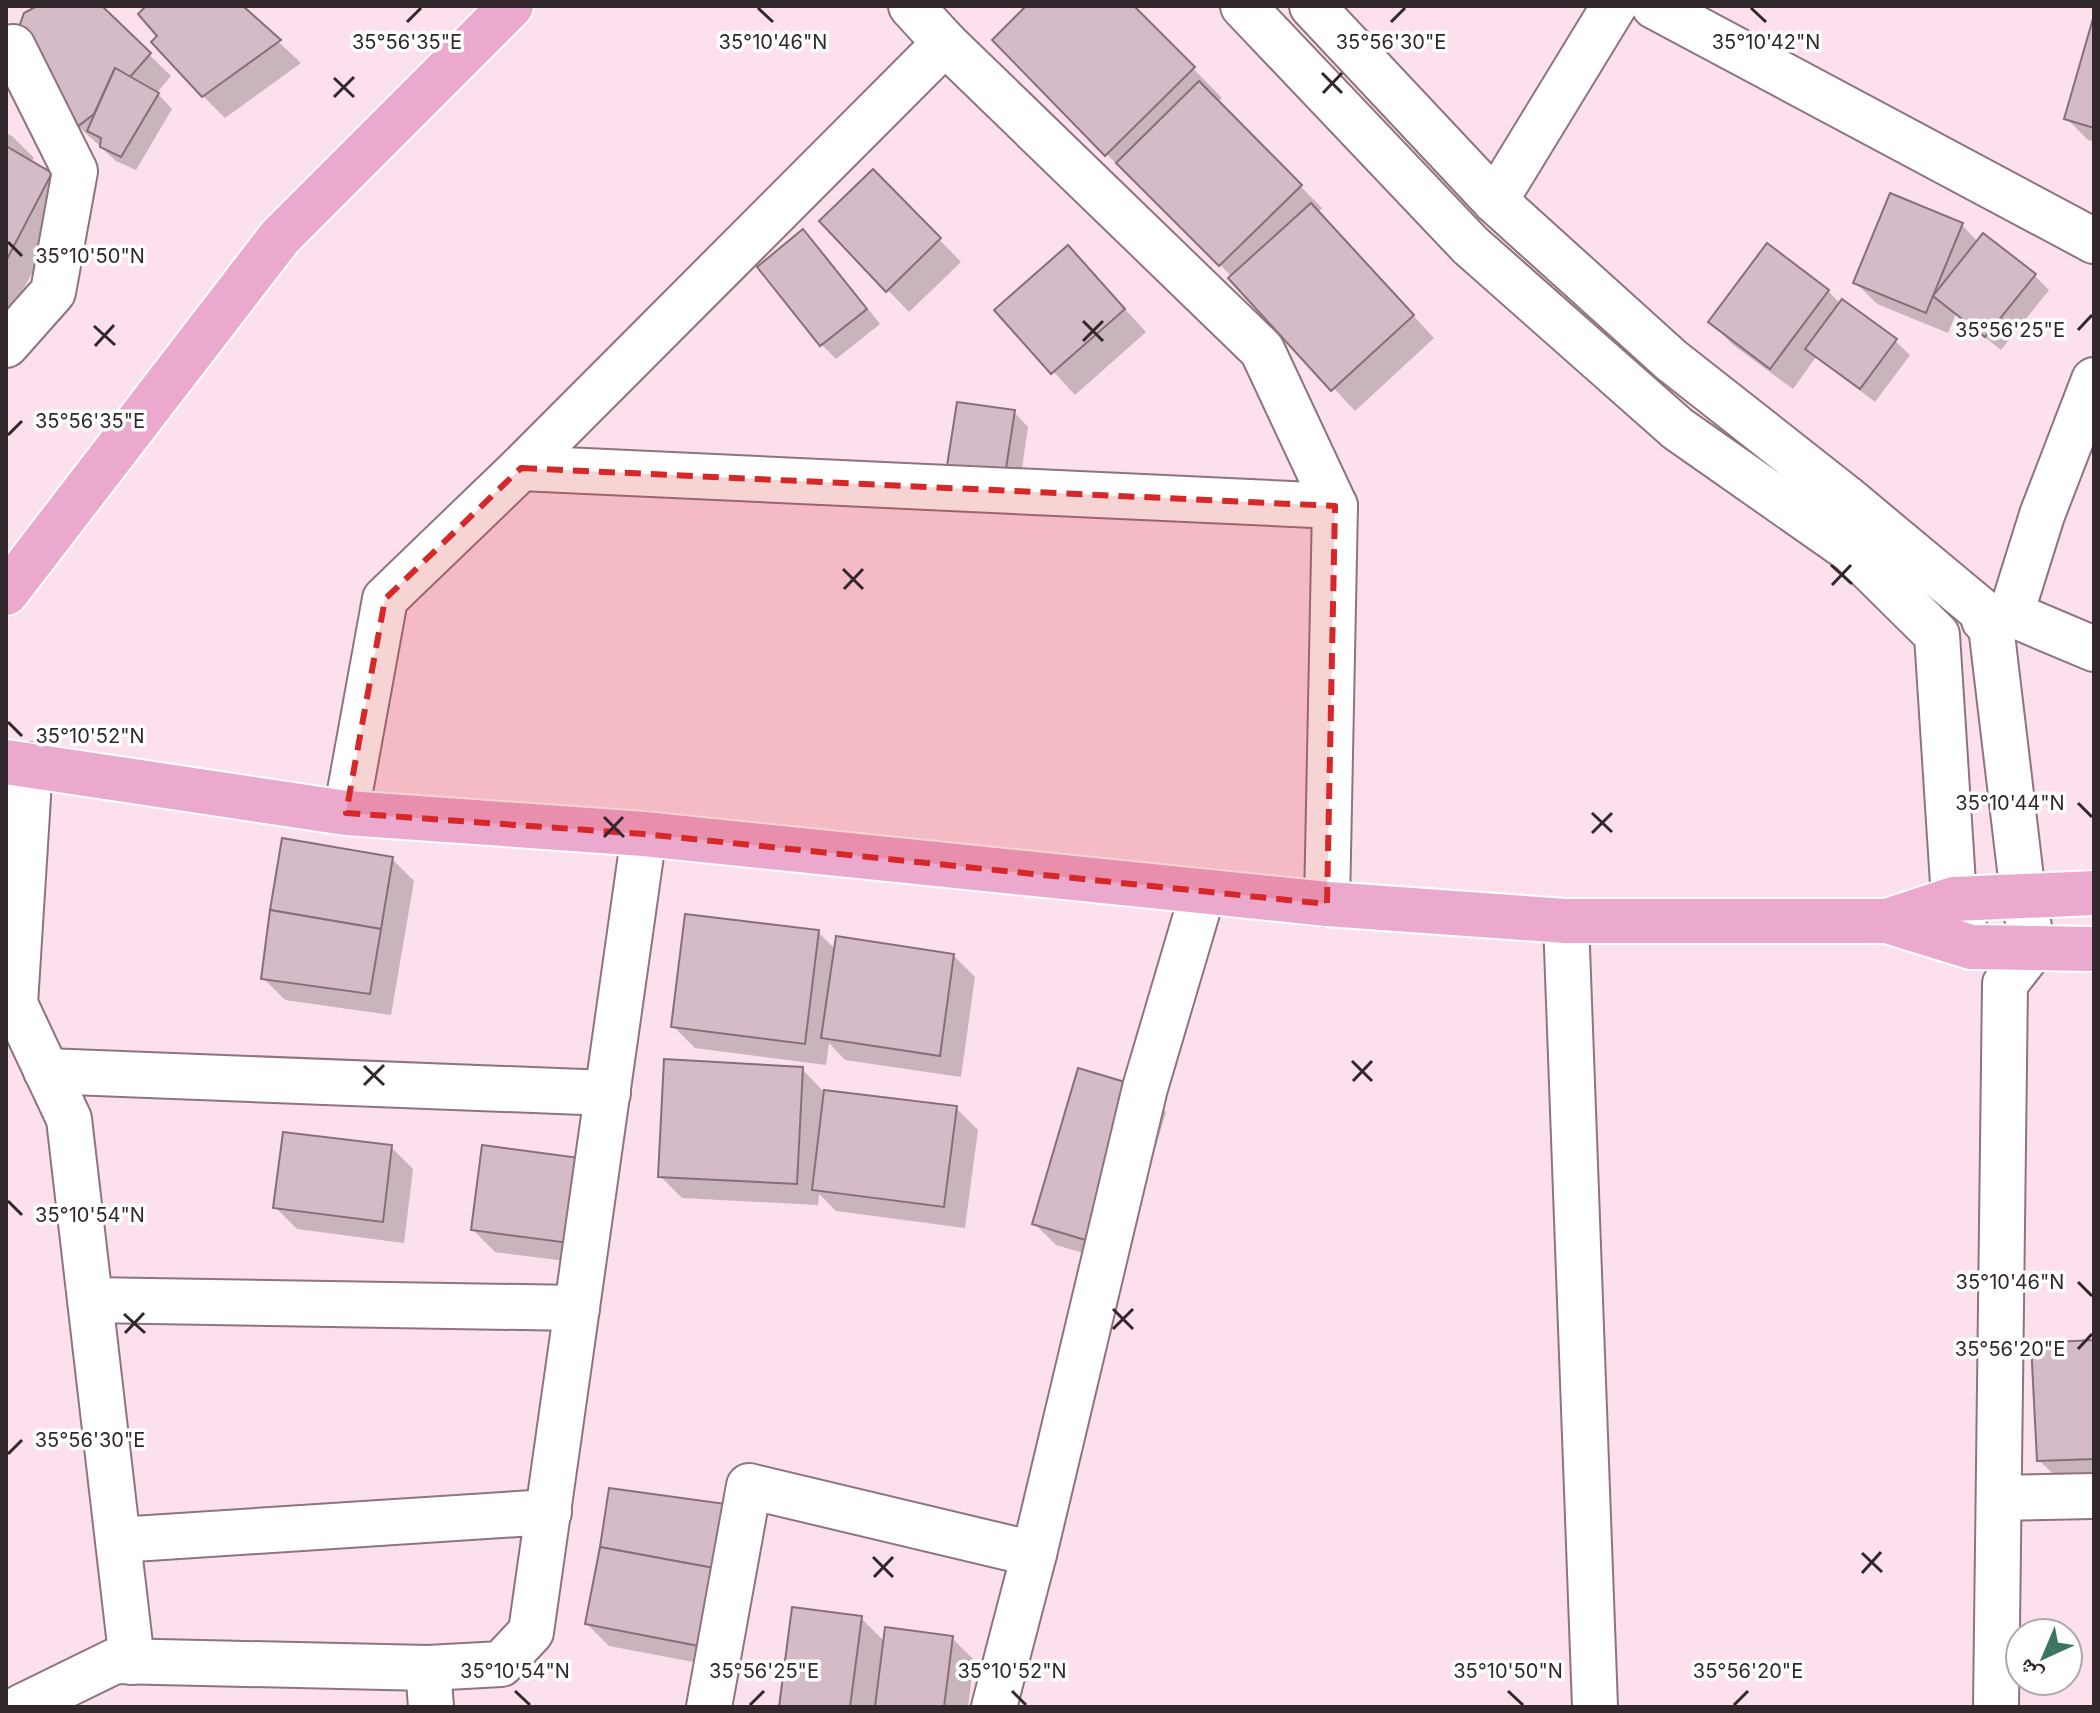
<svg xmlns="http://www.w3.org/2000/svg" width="2100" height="1713" viewBox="0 0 2100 1713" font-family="Inter,'Noto Naskh Arabic',sans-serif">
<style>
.shadow{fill:#0003}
.building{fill:#d5bac7;stroke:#876f7a;stroke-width:2}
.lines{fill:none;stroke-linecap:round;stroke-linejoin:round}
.minor-casing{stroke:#8d7480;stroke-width:48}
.major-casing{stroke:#fff;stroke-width:48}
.minor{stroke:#fff;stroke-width:44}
.major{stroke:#eca9ce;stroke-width:44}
.marked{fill:#d62828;fill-opacity:0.2;stroke:#d62828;stroke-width:6;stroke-dasharray:16 10;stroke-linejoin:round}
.ticks{fill:none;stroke:#31272c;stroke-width:3}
.ticks-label{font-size:20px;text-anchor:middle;fill:#31272c;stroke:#fff;stroke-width:7;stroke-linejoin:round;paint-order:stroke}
</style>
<rect width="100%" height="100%" fill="#fce0ed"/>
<g class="shadow">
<path d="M32 6H99L171 76 157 93 172 109 136 170 116 161 78 126 36 9Z"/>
<path d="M149 6H240L301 63 225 118 203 96 159 36Z"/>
<path d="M1029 6H1132L1222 98 1217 102 1322 208 1318 213 1434 338 1355 411 1231 278 1232 277 1137 181 1135 183 995 40Z"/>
<path d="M2094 22V142L2088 140 2066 118Z"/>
<path d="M6 133 12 136 34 158 31 162 50 174 72 196 6 323Z"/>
<path d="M873 171 961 262 909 312 888 290Z"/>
<path d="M1962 225 1978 242 1984 235 2035 276 2049 290 2001 350 1956 314 1948 333 1877 304 1855 282Z"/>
<path d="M803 232 818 246 880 324 836 359 822 345 759 268Z"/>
<path d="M1068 247 1146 332 1075 395 997 310Z"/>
<path d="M1828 291 1841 304 1895 341 1910 355 1875 402 1816 357 1793 389 1732 344 1711 322Z"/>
<path d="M1014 412 1028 427 1019 489 964 480Z"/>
<path d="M392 859 414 881 391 1015 285 1000 263 978Z"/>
<path d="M818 932 836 950 953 955 975 977 961 1077 845 1060 829 1043 826 1065 695 1048 673 1026Z"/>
<path d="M802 1069 824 1092 956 1108 978 1130 965 1228 836 1211 819 1194 818 1205 682 1198 660 1176Z"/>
<path d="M1144 1090 1166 1112 1121 1264 1056 1245 1034 1223Z"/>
<path d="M391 1147 413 1169 404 1243 297 1229 275 1207Z"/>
<path d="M484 1147 590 1264 495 1252 473 1230Z"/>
<path d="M2094 1342V1481L2061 1482 2039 1460Z"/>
<path d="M610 1490 725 1668 609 1646 587 1624Z"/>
<path d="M861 1618 885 1642 952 1638 974 1660 968 1707H781Z"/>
</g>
<g class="building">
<path d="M37 6H102L151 53 130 77 115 68 94 114 77 127 17 33 24 13Z"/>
<path d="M146 6H243L281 40 202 97 151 42 157 36 138 14Z"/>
<path d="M1026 6H1134L1195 67 1105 156 992 40Z"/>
<path d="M2094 15V128L2064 119Z"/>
<path d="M115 68 159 93 121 157 100 147 101 138 87 131Z"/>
<path d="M1199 81 1302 185 1219 266 1116 163Z"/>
<path d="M6 146 52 173 6 261Z"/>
<path d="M873 169 941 238 886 292 819 221Z"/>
<path d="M1890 193 1963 223 1926 313 1853 283Z"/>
<path d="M1311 203 1414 315 1331 391 1228 278Z"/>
<path d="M803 229 867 309 820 346 757 267Z"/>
<path d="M1983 233 2036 274 1985 337 1933 296Z"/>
<path d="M1767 243 1829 290 1770 369 1708 322Z"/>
<path d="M1068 245 1125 309 1051 374 994 310Z"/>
<path d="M1842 299 1897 339 1860 389 1805 349Z"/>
<path d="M957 402 1015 410 1005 475 947 466Z"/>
<path d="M282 838 393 857 381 929 270 910Z"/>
<path d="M270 910 381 929 370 994 261 979Z"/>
<path d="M685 914 819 930 805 1044 671 1027Z"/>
<path d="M836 936 954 954 940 1056 821 1038Z"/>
<path d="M664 1059 803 1067 797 1184 658 1177Z"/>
<path d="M1078 1068 1145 1088 1099 1244 1032 1224Z"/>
<path d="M824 1090 957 1106 944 1207 812 1190Z"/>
<path d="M283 1132 392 1145 383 1222 273 1208Z"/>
<path d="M482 1145 580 1158 569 1243 471 1230Z"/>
<path d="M2094 1340V1459L2037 1461 2031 1343Z"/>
<path d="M609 1488 733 1505 719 1569 600 1547Z"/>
<path d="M600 1547 719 1569 704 1647 585 1624Z"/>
<path d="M792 1607 862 1616 850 1707H779Z"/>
<path d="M885 1627 953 1636 944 1707H875Z"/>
</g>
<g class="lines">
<defs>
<g id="minor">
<path d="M911 6 945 43 1262 350 1335 506 1327 904"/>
<path d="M1243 6 1470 245 1678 429 1852 551 1937 635 1954 899 1967 935"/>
<path d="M1312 6 1495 201 1671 360 1845 497 1990 618 2023 895 2033 948 2005 984 1996 1707"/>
<path d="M1654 6 2094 241"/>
<path d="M6 50 13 47 75 171 53 292 6 345"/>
<path d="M1495 201 1614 6"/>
<path d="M521 468 1335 506"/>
<path d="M2011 614 2042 515 2094 380"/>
<path d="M1984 620 2011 614 2094 649"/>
<path d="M30 765 15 1004 69 1119 132 1662"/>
<path d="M346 813 385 599 521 468 945 43"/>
<path d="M1566 921 1595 1707"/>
<path d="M46 1071 608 1093"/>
<path d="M90 1300 577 1308"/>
<path d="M1999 1498 2094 1496"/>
<path d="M118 1540 549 1512"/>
<path d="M428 1668 431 1707"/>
<path d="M21 1707 115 1661 428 1668 501 1664 531 1632 644 834"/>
<path d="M709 1707 749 1486 1034 1554"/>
<path d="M994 1707 1034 1554 1145 1088 1203 892"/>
</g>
<g id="major">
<path d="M6 593 280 237 511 6"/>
<path d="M6 762 346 813 644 834 1327 904 1566 921H1887L1971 947 2094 949"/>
<path d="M1887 921 1954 899 2094 893"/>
</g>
</defs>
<use href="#minor" class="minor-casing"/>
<use href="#major" class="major-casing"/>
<use href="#minor" class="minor"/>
<use href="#major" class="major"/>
</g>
<path class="marked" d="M521 468 1335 506 1327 904 644 834 346 813 385 599Z"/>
<path class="ticks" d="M758 8 773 22M1751 8 1766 22M407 22 421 8M1391 22 1405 8M1322 73 1342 93M334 78 354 97M1323 93 1342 73M334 97 354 77M8 242 22 256M1083 321 1103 341M94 326 115 345M2078 330 2092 315M1083 341 1103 321M95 346 114 325M8 435 22 421M1831 565 1852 584M843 569 863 589M1832 585 1851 565M844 589 863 569M8 722 22 736M2078 803 2092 817M1592 813 1612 832M604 817 624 837M1592 833 1612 813M604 837 623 817M1352 1061 1372 1081M364 1066 384 1085M1353 1081 1372 1061M364 1085 384 1065M8 1201 22 1215M2078 1282 2092 1296M1113 1309 1133 1329M124 1314 145 1333M1113 1329 1133 1309M125 1333 144 1313M2078 1349 2092 1334M8 1454 22 1440M1862 1553 1882 1572M873 1557 893 1577M1862 1573 1881 1552M874 1577 893 1557M515 1691 530 1705M1012 1691 1026 1705M1508 1691 1523 1705M750 1705 764 1691M1734 1705 1748 1691"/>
<g class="ticks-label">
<text x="773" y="49">35°10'46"N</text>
<text x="1766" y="49">35°10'42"N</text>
<text x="1391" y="49">35°56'30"E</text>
<text x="407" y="49">35°56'35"E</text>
<text x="90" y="263">35°10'50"N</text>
<text x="2010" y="337">35°56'25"E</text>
<text x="90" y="428">35°56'35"E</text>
<text x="90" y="743">35°10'52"N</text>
<text x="2010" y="810">35°10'44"N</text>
<text x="90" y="1222">35°10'54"N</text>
<text x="2010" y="1289">35°10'46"N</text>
<text x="2010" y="1356">35°56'20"E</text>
<text x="90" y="1447">35°56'30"E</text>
<text x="764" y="1678">35°56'25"E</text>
<text x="1748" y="1678">35°56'20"E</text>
<text x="515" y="1678">35°10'54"N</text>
<text x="1012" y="1678">35°10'52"N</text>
<text x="1508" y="1678">35°10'50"N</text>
</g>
<rect width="2100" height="1713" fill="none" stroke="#31272c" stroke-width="16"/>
<g transform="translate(2044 1657) rotate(224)"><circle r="38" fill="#ffffff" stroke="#ada9ab" stroke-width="2"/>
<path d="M0-6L14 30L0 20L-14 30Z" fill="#3a7660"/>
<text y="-12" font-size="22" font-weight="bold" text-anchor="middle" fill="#31272c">ش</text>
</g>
</svg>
